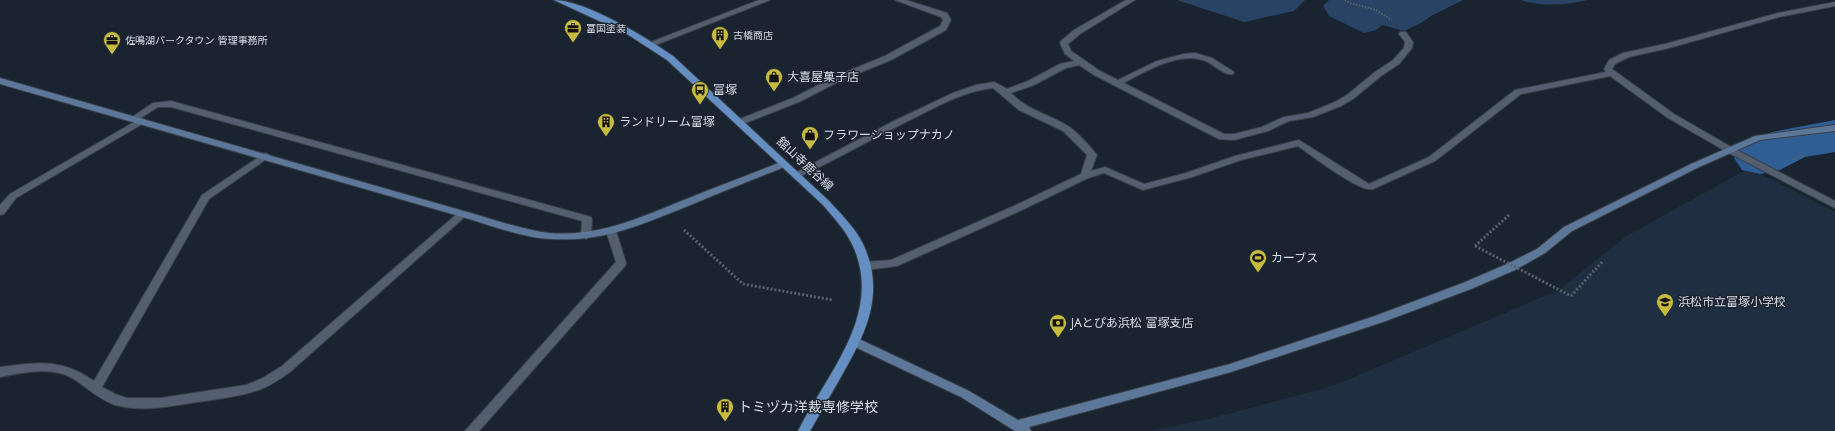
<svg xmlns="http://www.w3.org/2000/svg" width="1835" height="431" viewBox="0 0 1835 431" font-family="Jost,'Noto Sans JP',sans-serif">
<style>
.built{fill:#1f2e40}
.green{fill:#294364}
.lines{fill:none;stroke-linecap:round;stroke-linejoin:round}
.river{fill:#2f5e95;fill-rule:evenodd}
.lane-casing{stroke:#373f49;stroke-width:2}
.street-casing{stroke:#373f49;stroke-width:2}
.secondary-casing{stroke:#373f49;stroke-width:2}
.primary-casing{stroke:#373f49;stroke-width:2}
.path-far1{stroke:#57606c;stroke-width:2;stroke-dasharray:1.5 1.5;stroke-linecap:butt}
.path{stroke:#57606c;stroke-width:3;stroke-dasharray:2 2;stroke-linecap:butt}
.lane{fill:#535f6e;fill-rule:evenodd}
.street{fill:#535f6e;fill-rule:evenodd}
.secondary{fill:#5c7798;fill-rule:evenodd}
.primary{fill:#658fc2;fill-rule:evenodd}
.path-bridge{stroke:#57606c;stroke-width:3;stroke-dasharray:2 2;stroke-linecap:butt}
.labels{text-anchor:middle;stroke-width:3;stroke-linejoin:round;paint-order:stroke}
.far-poi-label{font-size:10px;fill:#d5dce5;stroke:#1a2431;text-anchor:start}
.poi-label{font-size:12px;fill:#d5dce5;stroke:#1a2431;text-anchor:start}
.street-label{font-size:12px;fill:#d5dce5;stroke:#1a2431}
.near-poi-label{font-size:14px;fill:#d5dce5;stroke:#1a2431;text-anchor:start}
</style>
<rect width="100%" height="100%" fill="#1a2431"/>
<path class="built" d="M1749 168 1835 212V431H1151L1212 418 1333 386 1559 290 1625 237Z"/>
<g class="green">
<path d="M1177 0H1305L1294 11 1244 22Z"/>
<path d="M1329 0H1463L1431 16 1421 23 1404 31 1382 25 1376 30 1364 33 1329 16 1323 6Z"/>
<path d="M1520 0H1588C1566 5 1543 7 1520 0Z"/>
</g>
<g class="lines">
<path class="river" d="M1835 120V152L1805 157 1780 170 1761 174 1742 170 1734 158 1742 146 1772 132Z"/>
<defs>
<g id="lane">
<path d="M1195 53 1212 58 1234 72 1233 74C1223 76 1212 62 1203 60 1175 52 1144 73 1119 85H1113L1112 83 1157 61 1184 54Z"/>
<path d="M141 118 144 119 145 121 144 123 16 198 4 214 0 215V205L10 194Z"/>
<path d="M265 153 268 154 270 156 268 158 209 199 102 387 115 394 127 398H161L246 385 261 379 282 366 459 212 463 211 468 214 290 372C280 379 270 386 259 390 241 396 224 398 205 401 175 405 145 413 115 405 98 399 87 387 72 378 51 366 22 373 0 377V367C37 362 62 358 94 381L202 195Z"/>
<path d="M611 228 616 231 626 263 625 266 479 431H465L616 262 606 231Z"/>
</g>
<g id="street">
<path d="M759 0H770L653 46H647L646 44Z"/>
<path d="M895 0H906L947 13 951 20 946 30 891 60 842 80 799 102 743 124H737L736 122 737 120 793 98 836 76 885 56 940 26 943 20 941 17Z"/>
<path d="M1126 0H1135L1080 34 1068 44 1071 51 1100 71 1224 134H1234L1262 127 1284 117 1308 113 1335 102 1347 95 1375 72 1393 60 1404 48 1405 42 1399 34 1400 32H1406L1413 42 1412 48 1399 64 1381 76 1353 99 1341 106 1313 117 1289 121 1268 131 1234 140 1219 139 1094 75 1079 65 1066 68 1034 85 1011 93C1027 110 1048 114 1068 126 1078 133 1089 145 1097 155L1091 171 1105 167 1144 184 1186 173 1235 156 1299 140 1369 184 1429 157 1515 90 1606 72 1604 69 1609 60 1623 53 1665 44 1778 13 1835 2V6L1779 17 1669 48 1629 57 1615 64 1612 69 1674 114 1733 148 1835 201V208L1727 152 1668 118 1610 76 1521 94 1435 161 1373 189C1360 193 1311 155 1298 146L1241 160 1192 177 1143 190 1104 173 1088 178 1022 210 897 266 865 270 860 266 865 262 891 260 1014 206 1081 174 1087 155 1063 131 1019 110 993 88C966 91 941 104 916 117 877 136 839 158 799 177L796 178 791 175 894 121 953 93 976 85 994 82 1007 89 1028 81 1060 64 1074 61 1065 54 1060 43 1061 41 1074 30Z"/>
<path d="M171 101 591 217 592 219 591 236 586 239 581 236 582 221 171 107H158L136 121 133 122 129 119 153 103Z"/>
</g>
<g id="secondary">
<path d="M0 78 467 212C493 219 522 230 549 233 599 237 639 218 684 200 716 187 749 175 781 162L784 161 789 164 787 166C754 179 721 192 688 206 640 225 604 242 551 239 523 238 487 224 459 216L0 84Z"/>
<path d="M1835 125V131L1760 140 1697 168 1572 231 1545 253 1515 270 1471 289 1383 322 1231 372 1029 427 1031 431H1015L961 397 851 345 849 342 851 339H859L969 391 1018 420 1230 364 1375 316 1463 283 1507 264 1537 249 1564 227 1691 164 1755 136Z"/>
</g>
<path id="primary" d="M554 0C585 0 647 38 673 56L829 201C841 214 855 228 863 244 886 293 866 333 842 375 831 394 821 412 810 431H798C827 373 885 313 852 244 845 229 833 217 823 205L667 60 627 34Z"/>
</defs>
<use href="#lane" class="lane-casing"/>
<use href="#street" class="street-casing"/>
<use href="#secondary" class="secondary-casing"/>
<use href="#primary" class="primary-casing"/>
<g class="path-far1">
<path d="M1345 0 1350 3 1376 10 1392 20"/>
<path d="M1793 159 1807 153"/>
</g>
<g class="path">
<path d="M684 230 743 284 833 300"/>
<path d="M1475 246 1509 215"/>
<path d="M1571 296 1602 262"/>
</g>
<use href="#lane" class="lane"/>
<use href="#street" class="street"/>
<use href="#secondary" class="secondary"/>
<use href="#primary" class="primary"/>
<path class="path-bridge" d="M1475 246 1571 296"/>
</g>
<defs>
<symbol id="office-pin" viewBox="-11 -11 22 30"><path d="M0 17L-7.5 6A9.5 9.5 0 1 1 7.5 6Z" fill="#c7bb3c" stroke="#1a2431"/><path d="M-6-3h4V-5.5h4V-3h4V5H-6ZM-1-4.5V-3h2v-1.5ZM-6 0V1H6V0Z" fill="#111"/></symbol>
<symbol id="building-pin" viewBox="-11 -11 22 30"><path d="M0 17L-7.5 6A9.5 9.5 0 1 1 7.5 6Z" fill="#c7bb3c" stroke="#1a2431"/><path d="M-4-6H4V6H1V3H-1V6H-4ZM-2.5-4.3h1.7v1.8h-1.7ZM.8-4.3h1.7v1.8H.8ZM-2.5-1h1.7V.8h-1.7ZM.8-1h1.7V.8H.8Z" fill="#111"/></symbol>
<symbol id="shop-pin" viewBox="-11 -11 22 30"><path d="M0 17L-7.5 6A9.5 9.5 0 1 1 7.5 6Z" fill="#c7bb3c" stroke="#1a2431"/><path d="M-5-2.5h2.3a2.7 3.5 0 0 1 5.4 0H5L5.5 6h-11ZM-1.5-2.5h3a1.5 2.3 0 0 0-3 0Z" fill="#111"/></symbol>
<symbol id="bus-pin" viewBox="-11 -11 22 30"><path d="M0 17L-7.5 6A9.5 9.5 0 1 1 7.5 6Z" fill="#c7bb3c" stroke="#1a2431"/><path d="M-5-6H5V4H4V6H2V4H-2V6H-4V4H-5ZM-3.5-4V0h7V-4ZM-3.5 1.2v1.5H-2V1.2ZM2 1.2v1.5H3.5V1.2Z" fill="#111"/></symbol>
<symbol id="stadium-pin" viewBox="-11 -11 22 30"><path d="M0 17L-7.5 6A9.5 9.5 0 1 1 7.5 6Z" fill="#c7bb3c" stroke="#1a2431"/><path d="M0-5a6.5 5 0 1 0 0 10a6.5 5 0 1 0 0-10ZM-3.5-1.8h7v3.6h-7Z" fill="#111"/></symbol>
<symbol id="school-pin" viewBox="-11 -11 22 30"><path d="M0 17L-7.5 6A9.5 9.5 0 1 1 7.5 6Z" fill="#c7bb3c" stroke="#1a2431"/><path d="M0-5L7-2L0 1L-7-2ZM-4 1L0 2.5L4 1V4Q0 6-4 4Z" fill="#111"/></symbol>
<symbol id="bank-pin" viewBox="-11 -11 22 30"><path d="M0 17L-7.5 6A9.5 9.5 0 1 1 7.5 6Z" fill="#c7bb3c" stroke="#1a2431"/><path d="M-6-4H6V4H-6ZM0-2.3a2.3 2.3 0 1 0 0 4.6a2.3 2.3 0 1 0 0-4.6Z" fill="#111"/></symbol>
</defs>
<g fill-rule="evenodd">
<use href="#office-pin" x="563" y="18" width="20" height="27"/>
<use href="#building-pin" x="710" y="25" width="20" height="27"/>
<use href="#office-pin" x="102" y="30" width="20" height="27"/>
<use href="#shop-pin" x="764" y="67" width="20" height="27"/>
<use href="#bus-pin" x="690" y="80" width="20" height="27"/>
<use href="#building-pin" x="596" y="112" width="20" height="27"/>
<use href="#shop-pin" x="800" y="125" width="20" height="27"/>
<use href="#stadium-pin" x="1248" y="248" width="20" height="27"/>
<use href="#school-pin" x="1655" y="292" width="20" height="27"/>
<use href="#bank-pin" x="1048" y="313" width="20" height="27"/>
<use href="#building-pin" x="715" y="397" width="20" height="27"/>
</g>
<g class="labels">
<g class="far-poi-label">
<text x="586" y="32">富国塗装</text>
<text x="733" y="39">古橋商店</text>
<text x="125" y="44">佐鳴湖パークタウン 管理事務所</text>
</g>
<g class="poi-label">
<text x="787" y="81">大喜屋菓子店</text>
<text x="713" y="94">富塚</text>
<text x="619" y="126">ランドリーム富塚</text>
<text x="823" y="139">フラワーショップナカノ</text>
<text x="1271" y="262">カーブス</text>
<text x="1678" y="306">浜松市立富塚小学校</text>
<text x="1071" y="327">JAとぴあ浜松 富塚支店</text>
</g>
<g class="street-label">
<text transform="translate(805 164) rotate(43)" y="4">舘山寺鹿谷線</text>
</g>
<g class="near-poi-label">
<text x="738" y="412">トミヅカ洋裁専修学校</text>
</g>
</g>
</svg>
